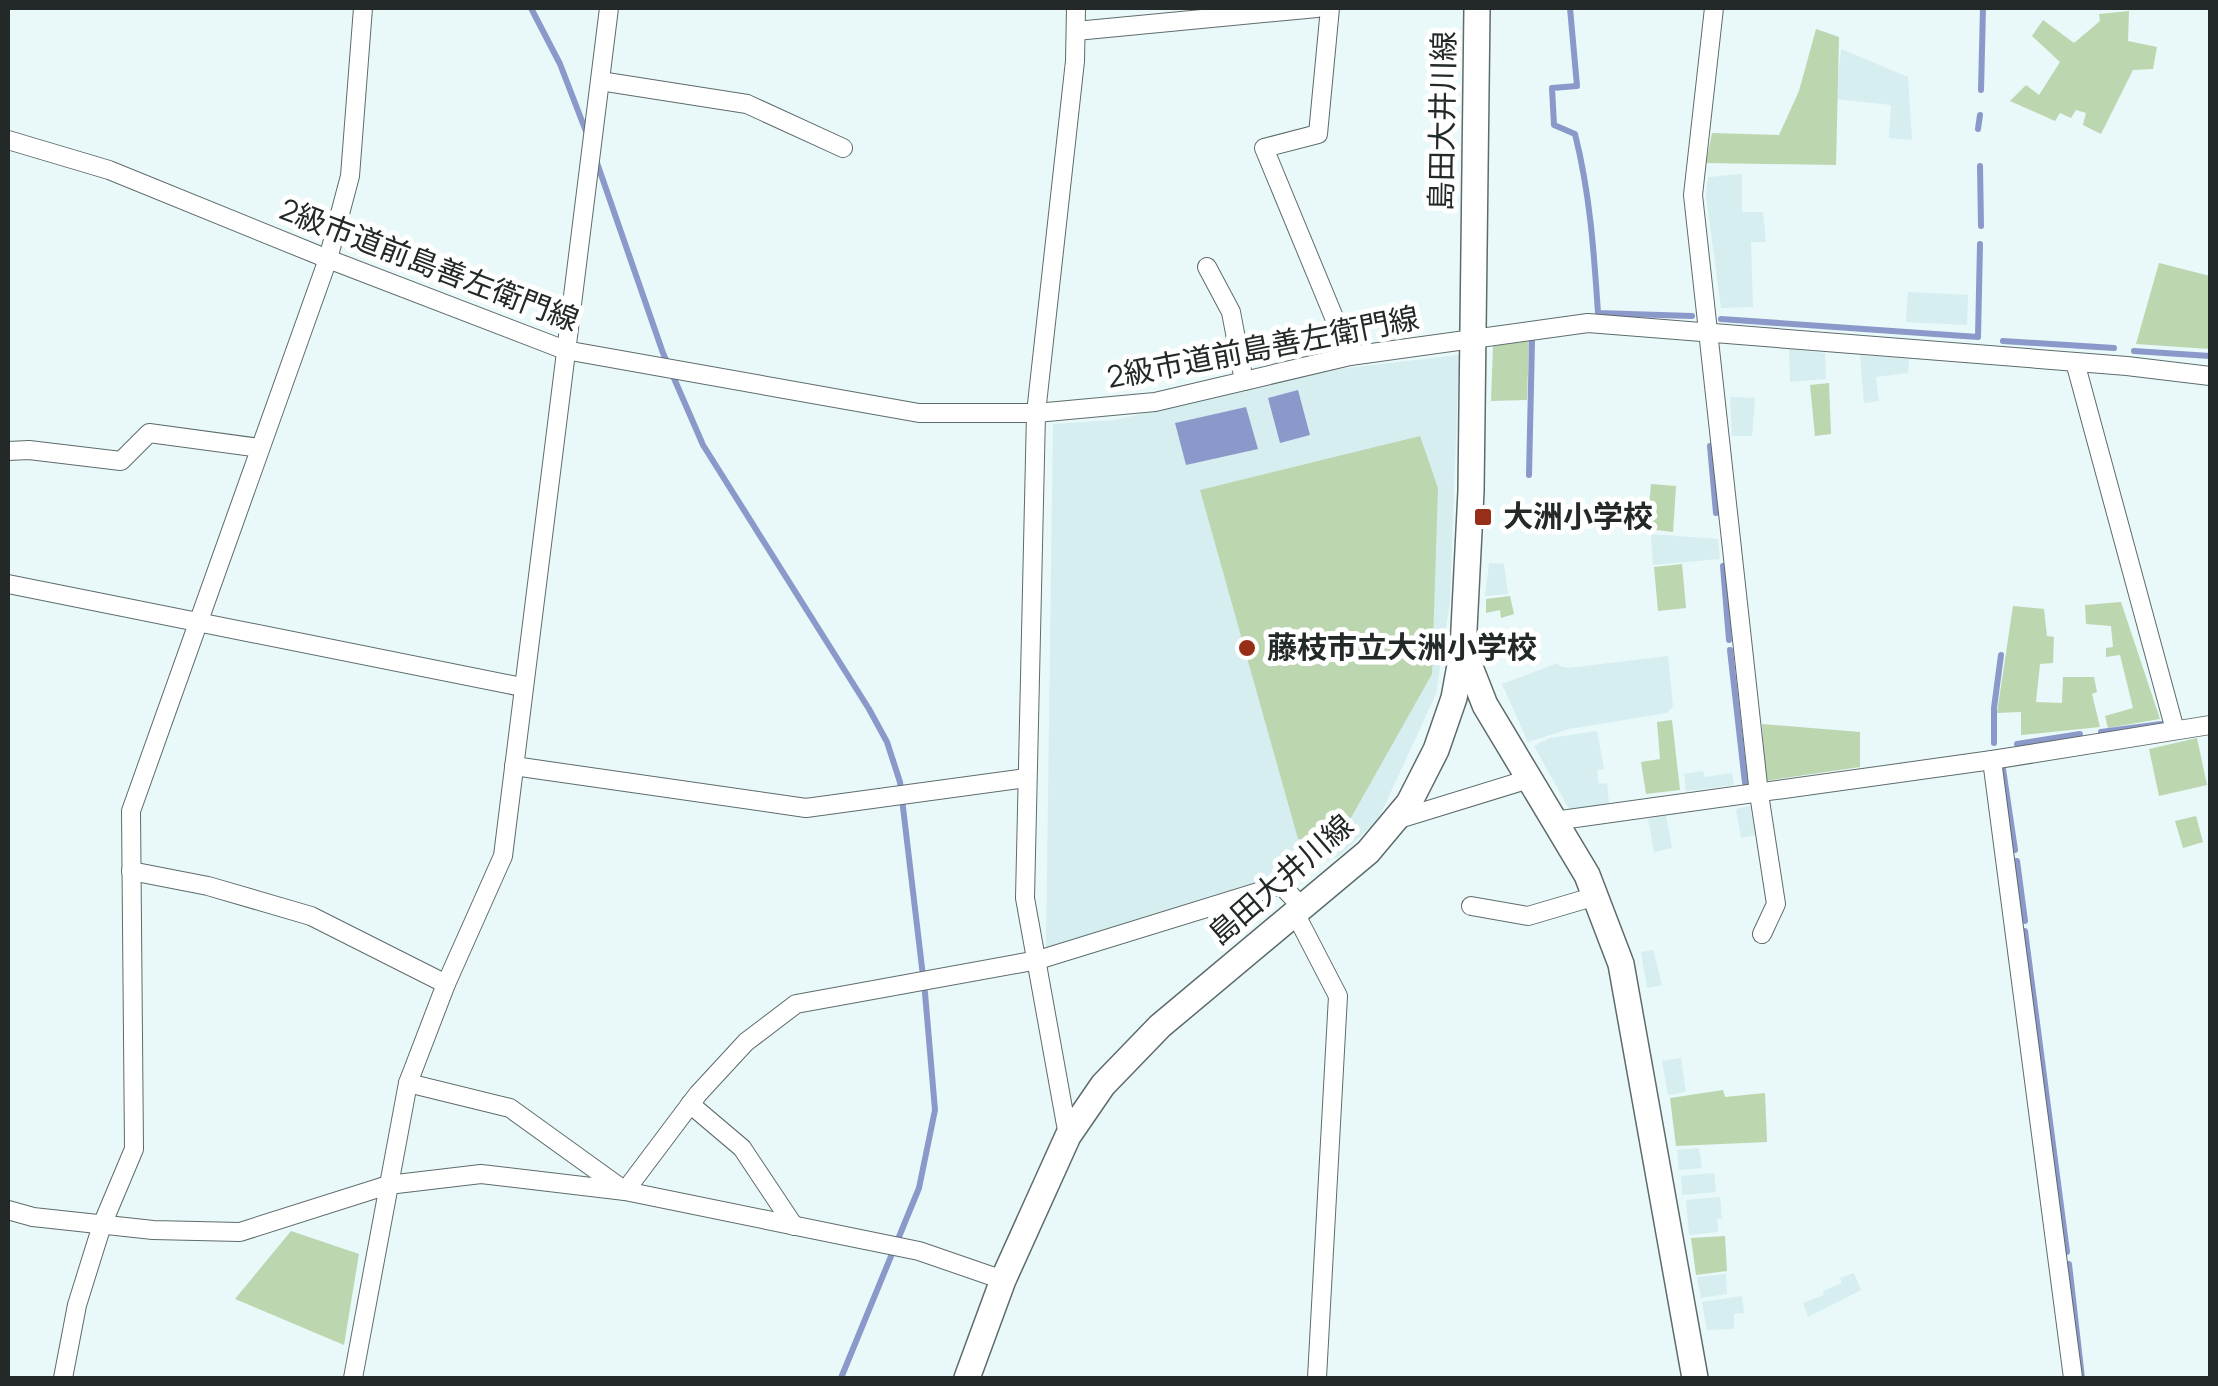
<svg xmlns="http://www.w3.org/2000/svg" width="2218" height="1386" viewBox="0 0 2218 1386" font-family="Manrope,'Noto Sans JP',sans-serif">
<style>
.built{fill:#d6eef0}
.green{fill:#bcd6b0}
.water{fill:#8b99ca}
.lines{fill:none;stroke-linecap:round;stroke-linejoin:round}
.stream{stroke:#8b99ca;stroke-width:6}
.street-casing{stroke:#5e6b6c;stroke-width:20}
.secondary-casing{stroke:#5e6b6c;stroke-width:28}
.street{stroke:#fff;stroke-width:18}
.secondary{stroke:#fff;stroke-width:25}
.poi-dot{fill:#972e17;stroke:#fff;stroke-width:4}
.labels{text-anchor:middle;stroke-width:10;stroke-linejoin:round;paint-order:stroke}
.street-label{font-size:30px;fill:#232829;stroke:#fff}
.poi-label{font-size:30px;font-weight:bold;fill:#232829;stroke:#fff;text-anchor:start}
</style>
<rect width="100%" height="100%" fill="#e9f8f9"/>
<g class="built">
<path d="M1841 49 1908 77 1912 140 1889 138 1891 105 1836 99Z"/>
<path d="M1742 174V212H1763L1766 242H1751L1753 307 1721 308 1706 196 1708 177Z"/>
<path d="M1908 292 1968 295 1967 325 1906 322Z"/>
<path d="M1789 349 1825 353 1826 379 1790 382Z"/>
<path d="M1459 355 1450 601 1436 694 1378 820 1338 857 1046 950 1053 424 1115 420 1338 369Z"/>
<path d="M1860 355 1909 359 1908 373 1876 377 1879 401 1864 403Z"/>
<path d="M1730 397 1755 398 1752 436H1732Z"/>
<path d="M1651 534 1718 539 1720 559 1653 565Z"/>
<path d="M1489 563 1504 564 1508 594 1485 596Z"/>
<path d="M1668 656 1673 706 1667 713 1569 729 1528 742 1502 684 1558 663 1559 666 1568 668Z"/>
<path d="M1597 731 1604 769 1597 770 1599 784 1607 783 1609 803 1571 812 1534 746 1550 738Z"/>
<path d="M1703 771 1705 777 1732 773 1734 785 1686 791 1684 774Z"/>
<path d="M1750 806 1755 835 1741 838 1736 809Z"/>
<path d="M1666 815 1672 848 1654 852 1648 819Z"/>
<path d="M1653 950 1662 985 1647 988 1641 952Z"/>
<path d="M1681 1058 1686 1092 1668 1095 1662 1061Z"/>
<path d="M1699 1148 1702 1168 1679 1170 1677 1150Z"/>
<path d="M1714 1173 1716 1192 1682 1195 1681 1176Z"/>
<path d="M1720 1197 1722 1219H1717L1718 1232 1689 1235 1686 1200Z"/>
<path d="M1854 1273 1861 1290 1808 1317 1803 1303 1824 1295 1823 1291 1842 1283 1840 1278Z"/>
<path d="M1726 1274 1727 1294 1701 1298 1697 1277Z"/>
<path d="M1742 1296 1744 1313 1734 1314V1329L1707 1330 1702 1302Z"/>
</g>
<g class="green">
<path d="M2129 11 2128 41 2157 47 2153 69 2133 70 2101 134 2083 125 2086 113 2076 110 2071 118 2060 113 2055 121 2010 101 2026 85 2039 95 2060 62 2032 36 2043 20 2074 43 2100 21 2099 14Z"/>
<path d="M1816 29 1839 37 1836 165 1706 163 1712 133 1779 135 1799 91Z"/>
<path d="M2159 263 2210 276V349L2136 344Z"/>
<path d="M1529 341 1527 400 1491 401 1493 346Z"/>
<path d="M1829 383 1831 434 1815 436 1810 385Z"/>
<path d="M1420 436 1438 488 1432 674 1339 839H1298L1200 490Z"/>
<path d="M1651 484 1676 486 1673 532 1647 529Z"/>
<path d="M1682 564 1686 608 1658 611 1654 567Z"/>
<path d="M1510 596 1514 614 1501 618 1500 610 1486 613V599Z"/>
<path d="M2121 602 2160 719 2108 728 2105 716 2133 708 2120 655 2106 657V648L2113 647 2111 626 2086 624 2085 605Z"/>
<path d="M2013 606 2044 609 2047 636 2054 637 2053 663 2040 664 2036 702 2062 703 2063 677H2094L2097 692 2092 694 2100 727 2021 735V712L1997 713Z"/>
<path d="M1672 720 1680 790 1646 794 1641 762 1660 759 1657 722Z"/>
<path d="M1762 724 1860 732V767L1765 781Z"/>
<path d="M2197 738 2207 785 2159 796 2149 749Z"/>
<path d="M2196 816 2203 842 2183 848 2175 821Z"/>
<path d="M1723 1090 1725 1097 1765 1093 1767 1142 1676 1146 1670 1098Z"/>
<path d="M291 1231 359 1254 344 1345 235 1299Z"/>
<path d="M1725 1236 1727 1271 1696 1275 1691 1238Z"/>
</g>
<g class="water">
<path d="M1298 390 1310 435 1280 443 1268 398Z"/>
<path d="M1246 407 1258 449 1186 465 1175 423Z"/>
</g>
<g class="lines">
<g class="stream">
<path d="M531 8 560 64 587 134"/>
<path d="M1570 8 1577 86 1552 88 1554 125 1575 134C1590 193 1594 253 1598 313L1692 316"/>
<path d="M1981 90 1983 8"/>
<path d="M1978 129 1980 115"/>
<path d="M596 160 663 353 703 445 869 709 887 742 900 782 925 993 935 1110 919 1188 841 1378"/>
<path d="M1980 166 1981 226"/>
<path d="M1721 319 1978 337 1980 244"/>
<path d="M2003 341 2114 348"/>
<path d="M2134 351 2210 356"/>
<path d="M1710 446 1716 513"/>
<path d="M1529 475 1532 341"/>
<path d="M1723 566 1729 640"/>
<path d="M1730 650 1745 783"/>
<path d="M2101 732 2161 724"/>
<path d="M1994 743V708L2001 655"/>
<path d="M2017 744 2080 734"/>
<path d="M2003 769 2015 850"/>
<path d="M2017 861 2025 921"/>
<path d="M2025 931 2067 1252"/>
<path d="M2069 1264 2082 1378"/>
</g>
<defs>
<g id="street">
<path d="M1330 8 1318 134 1264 148 1350 356"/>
<path d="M1714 8 1693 195 1759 794 1776 904 1762 934"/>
<path d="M1076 31 1317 8"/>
<path d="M600 81 747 104 843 148"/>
<path d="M8 140 109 170 328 259 565 350 919 413H1036L1155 402 1350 356 1588 323 2127 366 2210 376"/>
<path d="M1207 267 1231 312 1244 381"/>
<path d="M2075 362 2175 730"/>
<path d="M8 451 29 450 121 461 149 433 260 448"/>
<path d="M8 584 522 687"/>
<path d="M1992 760 2073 1378"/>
<path d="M514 766 806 808 1026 778"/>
<path d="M1396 820 1529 779"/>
<path d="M1554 821 1992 760 2210 725"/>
<path d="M131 871 208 886 311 916 446 984"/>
<path d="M1471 906 1528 916 1596 896"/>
<path d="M1295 913 1338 996 1317 1378"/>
<path d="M408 1083 510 1108 621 1188"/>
<path d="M690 1104 742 1148 794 1226"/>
<path d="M1068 1136 1025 898 1036 413 1075 61 1076 8"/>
<path d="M625 1191 698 1094 746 1042 796 1004 1038 960 1281 885 1302 907"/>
<path d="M8 1210 33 1217 153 1230 240 1232 388 1185 481 1174 625 1191 919 1251 1003 1280"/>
<path d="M63 1378 77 1305 102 1225 134 1149 131 811 328 259 350 176 363 8"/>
<path d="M353 1378 408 1083 446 984 503 856 609 8"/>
</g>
<g id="secondary">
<path d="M1463 649 1485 705 1587 875 1621 964 1695 1378"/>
<path d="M967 1378 1003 1280 1068 1136 1103 1085 1160 1026 1368 852 1409 803 1436 750 1454 698 1463 649 1471 491 1477 8"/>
</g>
</defs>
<use href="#street" class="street-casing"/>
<use href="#secondary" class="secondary-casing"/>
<use href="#street" class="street"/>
<use href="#secondary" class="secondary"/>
</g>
<g class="poi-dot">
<rect x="1473" y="507" width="20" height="20" rx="5"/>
<circle cx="1247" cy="648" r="10"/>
</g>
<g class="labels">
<g class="street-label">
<text transform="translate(1443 121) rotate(-89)" y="10">島田大井川線</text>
<text transform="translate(429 265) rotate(21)" y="10">2級市道前島善左衛門線</text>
<text transform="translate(1263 348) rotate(-11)" y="10">2級市道前島善左衛門線</text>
<text transform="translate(1281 880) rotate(-41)" y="10">島田大井川線</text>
</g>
<g class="poi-label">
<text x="1503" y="527">大洲小学校</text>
<text x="1267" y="658">藤枝市立大洲小学校</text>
</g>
</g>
<rect width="2218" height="1386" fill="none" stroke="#232829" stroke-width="20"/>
</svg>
